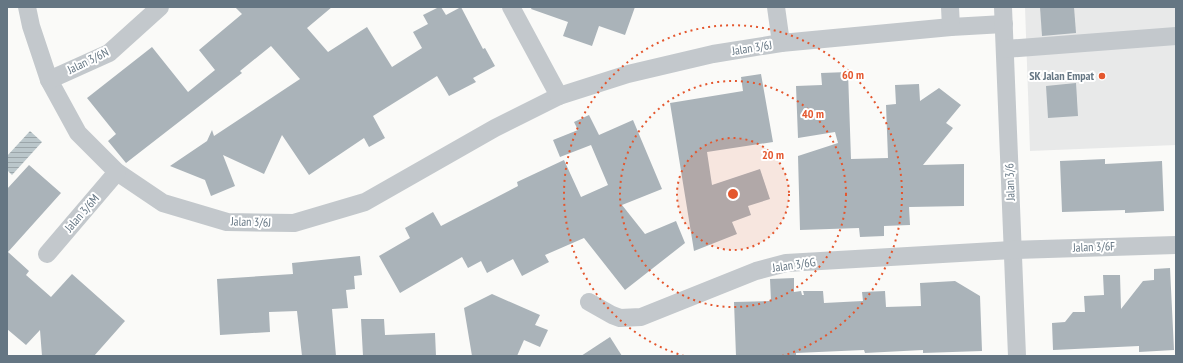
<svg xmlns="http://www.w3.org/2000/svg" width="1183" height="363" viewBox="0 0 1183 363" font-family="'PT Sans Narrow',sans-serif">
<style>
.built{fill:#e8e9e9}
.water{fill:url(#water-rules)}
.building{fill:#aab3b9}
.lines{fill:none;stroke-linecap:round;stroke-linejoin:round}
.minor{stroke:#c3c8cc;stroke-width:18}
.ring{fill:none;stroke:#e4572e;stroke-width:2;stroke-dasharray:2 4}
.poi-dot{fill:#e4572e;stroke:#fff;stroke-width:1.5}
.labels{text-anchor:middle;stroke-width:4;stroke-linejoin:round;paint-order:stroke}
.street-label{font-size:12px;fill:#657683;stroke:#fff}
.poi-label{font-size:12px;font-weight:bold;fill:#657683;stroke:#fff;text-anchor:end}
.centre{fill:#e4572e;stroke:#fff;stroke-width:2}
.ring-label{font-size:12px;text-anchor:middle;font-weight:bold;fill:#e4572e;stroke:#fff;stroke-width:4;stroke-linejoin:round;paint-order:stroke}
</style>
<defs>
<pattern id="water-rules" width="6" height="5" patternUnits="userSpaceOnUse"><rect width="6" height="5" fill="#bbc7cb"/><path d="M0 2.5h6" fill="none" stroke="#9ca6aa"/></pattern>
</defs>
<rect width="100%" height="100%" fill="#fafaf8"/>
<path class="built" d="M1025 7H1176V145L1030 151Z"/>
<path class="water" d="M30 131 42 142 12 175 7 170V156Z"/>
<g class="building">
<path d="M235 7H332L307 28 328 52 367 27 392 67 422 48 413 32 428 24 423 15 439 7H441L446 15 461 7 483 49 485 48 495 66 473 78 476 82 449 96 437 76 373 116 385 138 369 147 364 138 309 175 282 135 264 174 223 155 235 186 211 196 205 180 170 166 207 141 212 130 214 136 300 79 271 46 240 71 242 73 126 163 108 141 116 134 87 98 152 47 188 92 215 70 199 50 242 14Z"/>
<path d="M532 7H635L625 35 599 26 592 46 563 36 568 22 531 9Z"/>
<path d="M1040 7H1074L1076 33 1042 36Z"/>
<path d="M848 72 851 159 888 158 886 105 896 104 895 85 919 84 920 101 939 88 961 105 946 123 953 128 923 165 964 164V206L909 207 910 225 884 226V236L860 237 859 228 800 230 798 156 838 143 835 132 798 138 796 86 822 85 821 73Z"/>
<path d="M761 74 773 142 707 152 712 185 760 169 770 199 748 206 751 215 732 222 737 234 694 251 670 103 743 91 741 77Z"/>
<path d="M1076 83 1078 116 1048 118 1046 86Z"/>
<path d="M589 115 599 135 633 120 662 189 622 205 645 234 676 221 685 243 625 290 584 238 545 255 549 262 522 276 513 259 487 273 481 261 468 268 462 257 400 293 379 256 410 238 405 228 433 212 441 226 518 186 517 182 564 160 581 197 608 185 591 145 560 157 553 140 578 130 574 122Z"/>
<path d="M1105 159V164L1162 161 1164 211 1125 213V210L1062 212 1060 161Z"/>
<path d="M29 165 61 193 8 252 29 271 26 275 51 297 72 274 125 321 94 356H42L40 330 26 345 7 329V189Z"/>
<path d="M360 256 362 275 354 276 355 289 346 290 348 308 332 309 336 356H302L297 311 269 312 270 332 220 335 217 279 293 274 292 263Z"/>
<path d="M1170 268 1174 350 1139 352V346L1053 350 1052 323 1065 322 1073 312H1085L1084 296 1104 295 1103 275H1120L1121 309 1143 281 1154 280V269Z"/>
<path d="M794 278V292L801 291 802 295H804L803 291H823L824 303 863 301 862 292 885 291 886 307 921 306 920 283 955 281 980 296 982 351 923 353V350L865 353 864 350 796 353V356H736L734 302 771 301 770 279Z"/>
<path d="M492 294 540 315 535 325 548 330 540 347 524 340 517 356H472L464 308Z"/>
<path d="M361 319H384L385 335 435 333 436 356H363Z"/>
<path d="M610 337 622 356H581Z"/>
</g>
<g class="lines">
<g class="minor">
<path d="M27 7 31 26 49 80 78 133 117 172 163 203 227 222 294 223 365 202 495 128 559 96 628 74 713 54 781 43 951 27 1004 24"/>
<path d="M511 7 559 96"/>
<path d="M776 7 781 43"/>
<path d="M950 7 951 27"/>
<path d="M1003 7 1017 356"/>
<path d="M1005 49 1176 36"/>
<path d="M49 80 109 53 160 7"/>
<path d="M47 254 117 172"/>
<path d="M589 302 612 315 620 318 641 317 756 271 786 263 1012 250 1176 245"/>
</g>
</g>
<circle cx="733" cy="194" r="56" fill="#e4572e" fill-opacity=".12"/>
<g class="ring">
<circle cx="733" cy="194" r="56"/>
<circle cx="733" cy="194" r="113"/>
<path d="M684 356A169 169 0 1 1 782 356"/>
</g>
<circle class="poi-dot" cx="1102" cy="76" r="4"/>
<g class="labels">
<g class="street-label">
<text transform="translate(752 48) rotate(-9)" y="4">Jalan 3/6J</text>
<text transform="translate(88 61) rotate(-26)" y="4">Jalan 3/6N</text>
<text transform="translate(1010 182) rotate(-92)" y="4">Jalan 3/6</text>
<text transform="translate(82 213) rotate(-49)" y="4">Jalan 3/6M</text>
<text transform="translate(251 222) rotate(2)" y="4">Jalan 3/6J</text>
<text transform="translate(1094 247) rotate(-2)" y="4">Jalan 3/6F</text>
<text transform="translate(794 265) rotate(-8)" y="4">Jalan 3/6G</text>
</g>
<g class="poi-label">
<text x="1094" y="80">SK Jalan Empat</text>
</g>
</g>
<circle cx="733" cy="194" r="6" class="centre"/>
<g class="ring-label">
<text x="853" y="79">60 m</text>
<text x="813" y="118">40 m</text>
<text x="773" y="159">20 m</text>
</g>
<rect width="1183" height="363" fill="none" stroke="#657683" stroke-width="16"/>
</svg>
